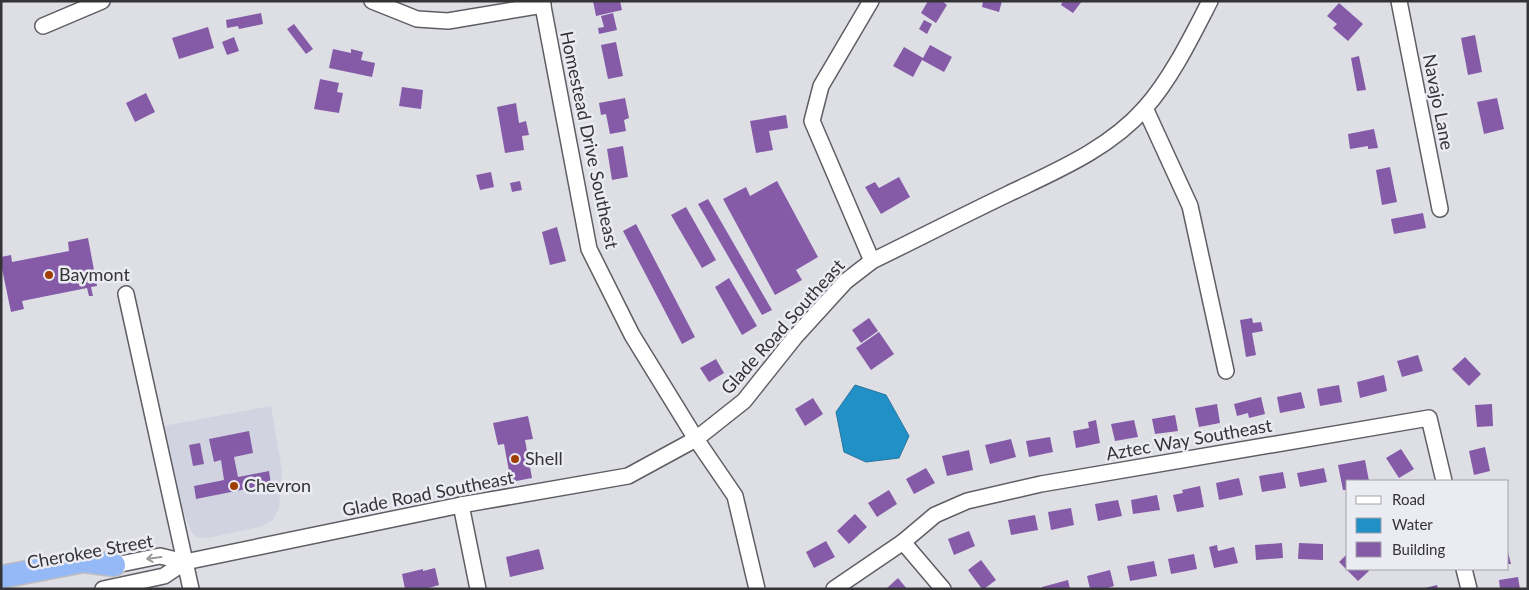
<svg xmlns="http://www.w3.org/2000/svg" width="1529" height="590" viewBox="0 0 1529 590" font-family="Lato,sans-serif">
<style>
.built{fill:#d2d3e1}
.water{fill:#2190c7;stroke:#27749c}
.building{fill:#855ba8}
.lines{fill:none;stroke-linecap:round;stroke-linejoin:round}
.minor-casing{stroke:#5e5e64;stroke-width:18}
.highway-casing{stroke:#bebebf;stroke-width:25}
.minor{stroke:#fff;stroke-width:15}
.highway{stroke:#95b9f7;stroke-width:22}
.oneway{stroke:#9a9a9b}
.poi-dot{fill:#a03d01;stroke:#ebebf3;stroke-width:2}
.labels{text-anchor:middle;stroke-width:5;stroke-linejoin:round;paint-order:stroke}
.street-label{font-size:18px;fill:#343437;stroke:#ebebf3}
.poi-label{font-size:18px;fill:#343437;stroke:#ebebf3;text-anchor:start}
</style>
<rect width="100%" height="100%" fill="#dedee5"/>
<path class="built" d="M271 406 282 471 279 508 273 520 259 527 207 538 196 537 191 531 177 496 163 426Z"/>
<path class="water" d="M855 385 886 395 909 436 899 458 866 462 844 452 836 412Z"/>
<g class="building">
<path d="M593 1H620L622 10 596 16Z"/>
<path d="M928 1H942L947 5 936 23 921 13Z"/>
<path d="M983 1H1002L999 12 982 7Z"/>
<path d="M1063 1H1082L1073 13 1061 5Z"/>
<path d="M1339 3 1363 24 1348 41 1333 28 1337 24 1327 16Z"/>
<path d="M261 13 263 24 239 29 238 26 227 28 226 20Z"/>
<path d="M613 13 617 30 599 34 598 28 604 27 601 16Z"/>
<path d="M924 20 932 24 927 34 919 29Z"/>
<path d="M294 24 313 49 306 54 287 29Z"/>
<path d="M208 27 214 48 179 59 172 38Z"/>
<path d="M1475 35 1482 72 1468 75 1461 38Z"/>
<path d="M234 37 239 51 227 55 222 42Z"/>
<path d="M616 42 623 76 608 79 601 45Z"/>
<path d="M930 45 952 57 944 72 922 60 913 77 893 66 904 47 923 58Z"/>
<path d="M333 49 351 53V49L363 52 361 60 375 63 372 77 329 68Z"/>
<path d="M1359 56 1366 90 1357 91 1351 58Z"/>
<path d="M320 79 339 83 337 92 343 93 339 113 314 109Z"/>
<path d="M402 87 423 90 421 109 399 106Z"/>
<path d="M146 93 155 112 135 122 126 103Z"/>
<path d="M625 98 629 118 624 120 626 131 610 134 606 114 601 115 599 103Z"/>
<path d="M1497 98 1504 129 1484 134 1477 102Z"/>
<path d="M516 103 519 123 526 121 529 135 522 136 524 150 505 153 497 107Z"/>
<path d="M786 115 788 128 769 131 773 150 756 153 750 121Z"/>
<path d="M1374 129 1378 148 1368 149V146L1350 149 1348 134Z"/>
<path d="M623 146 628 177 612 180 607 149Z"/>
<path d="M1390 167 1397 202 1382 205 1376 170Z"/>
<path d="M491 172 494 187 480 190 476 175Z"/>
<path d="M899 177 910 197 881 214 865 187 875 182 879 188Z"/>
<path d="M520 181 522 190 512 192 510 183Z"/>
<path d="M777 181 818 257 796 270 802 280 775 295 723 199 746 187 750 196Z"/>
<path d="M708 199 772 310 762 315 698 204Z"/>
<path d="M686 207 716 260 702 268 671 215Z"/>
<path d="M1423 213 1426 228 1394 234 1391 219Z"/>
<path d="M636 224 695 337 682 344 623 231Z"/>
<path d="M557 227 566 261 550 265 542 232Z"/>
<path d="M88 238 97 286 91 287 93 296H89L87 288 22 301 24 309 11 312 1 264V257L11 255 12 262 69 251 68 242Z"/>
<path d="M729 278 757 326 742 335 715 287Z"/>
<path d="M869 318 878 331 861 343 852 330Z"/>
<path d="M1252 318 1253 323 1261 322 1263 331 1252 333 1256 355 1246 357 1240 320Z"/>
<path d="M879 332 894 354 871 370 856 348Z"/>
<path d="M1418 355 1423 371 1402 377 1397 361Z"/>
<path d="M1465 357 1481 374 1469 386 1452 369Z"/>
<path d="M716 359 724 373 709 382 700 368Z"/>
<path d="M1384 375 1387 391 1360 398 1357 382Z"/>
<path d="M1339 385 1342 402 1320 406 1317 389Z"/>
<path d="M1301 392 1305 408 1280 413 1277 397Z"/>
<path d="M1261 397 1265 414 1249 418 1248 413 1237 416 1234 404Z"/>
<path d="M813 398 823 414 805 426 795 409Z"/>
<path d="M1217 404 1220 423 1199 427 1195 408Z"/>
<path d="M1492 404 1493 426 1477 427 1475 405Z"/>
<path d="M1175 415 1178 431 1155 434 1152 419Z"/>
<path d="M528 416 533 439 525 440 532 478 511 482 504 444 498 445 493 423Z"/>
<path d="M1096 420 1100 443 1076 448 1073 431 1089 428 1088 422Z"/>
<path d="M1134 420 1138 437 1115 441 1111 424Z"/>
<path d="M249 431 253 453 234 457 238 477 269 471 271 484 196 499 194 486 224 480 221 460 214 462 209 439Z"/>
<path d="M1050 437 1053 452 1029 457 1026 441Z"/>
<path d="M1011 439 1016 457 990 464 985 445Z"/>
<path d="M200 443 204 464 193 466 189 445Z"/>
<path d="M1485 447 1490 471 1474 475 1469 451Z"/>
<path d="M1401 449 1414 469 1399 478 1386 458Z"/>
<path d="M969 450 973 470 947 476 942 456Z"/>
<path d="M1365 460 1369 481H1348V490H1343L1338 465Z"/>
<path d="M926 468 935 483 914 494 906 479Z"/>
<path d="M1324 468 1327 482 1300 487 1297 473Z"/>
<path d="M1283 472 1286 488 1262 492 1259 476Z"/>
<path d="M1239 478 1243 495 1219 500 1216 483Z"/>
<path d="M1200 486 1204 507 1177 512 1173 495 1183 493 1182 490Z"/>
<path d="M889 490 897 504 877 517 868 503Z"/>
<path d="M1157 495 1160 510 1133 514 1131 500Z"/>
<path d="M1118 500 1122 516 1098 521 1095 504Z"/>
<path d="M1071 508 1074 525 1051 530 1048 512Z"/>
<path d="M855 514 867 527 849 544 837 531Z"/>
<path d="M1035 515 1038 530 1011 535 1008 520Z"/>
<path d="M969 531 975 546 954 555 948 539Z"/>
<path d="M826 541 835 557 814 568 806 552Z"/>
<path d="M1282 543 1283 558 1256 560 1255 545Z"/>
<path d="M1299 543 1323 544V560L1298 559Z"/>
<path d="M1217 545 1218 551 1234 547 1238 563 1214 568 1209 547Z"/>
<path d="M539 549 544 569 510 577 506 557Z"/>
<path d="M1508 552 1511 564H1508Z"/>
<path d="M1348 553V569H1367L1369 571 1358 581 1339 562Z"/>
<path d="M1194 554 1197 569 1171 574 1168 559Z"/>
<path d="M981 560 996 580 984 589H982L968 570Z"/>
<path d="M1154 561 1157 576 1130 581 1127 566Z"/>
<path d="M435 568 439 585 425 589H405L402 574 423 569V571Z"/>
<path d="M1110 570 1114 586 1104 589H1090L1087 576Z"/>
<path d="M1518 577 1520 589H1500L1499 580Z"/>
<path d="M898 578 907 589H886Z"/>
<path d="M1068 580 1070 589H1042V587Z"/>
<path d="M1437 585 1438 589H1425V588Z"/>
</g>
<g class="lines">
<defs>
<g id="minor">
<path d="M372 1 417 19 448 21 543 5"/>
<path d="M542 1 589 249 632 335 696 439 735 496 757 589"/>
<path d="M871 1 821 86 812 121 872 261"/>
<path d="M1399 1 1440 209"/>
<path d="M43 26 102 1"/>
<path d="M1145 108 1190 206 1226 371"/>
<path d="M126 294 191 589"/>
<path d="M461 505 478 589"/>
<path d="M903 542 935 515 967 501 1041 484 1429 418 1444 481"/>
<path d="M106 567 160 556 185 562"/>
<path d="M1464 569 1469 589"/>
<path d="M103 589 164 576 185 562 461 505 628 476 696 439 744 401 795 337 846 281 872 261C917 239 962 216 1008 194 1056 171 1109 149 1145 108 1171 79 1192 36 1210 1"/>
<path d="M834 589 903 542 943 589"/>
</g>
<path id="highway" d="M1 577 84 561 114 565"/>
</defs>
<use href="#minor" class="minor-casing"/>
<use href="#highway" class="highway-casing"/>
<use href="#minor" class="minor"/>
<use href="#highway" class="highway"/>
</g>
<defs><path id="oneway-shaft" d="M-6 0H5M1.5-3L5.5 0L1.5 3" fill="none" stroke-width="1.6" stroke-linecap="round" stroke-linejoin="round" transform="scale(1.25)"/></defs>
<use class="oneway" href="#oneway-shaft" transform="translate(154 558) rotate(173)"/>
<g class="poi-dot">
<circle cx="49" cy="275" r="5"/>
<circle cx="515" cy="459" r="5"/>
<circle cx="234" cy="486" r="5"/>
</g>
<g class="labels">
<g class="street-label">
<text transform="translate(1438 102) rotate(79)" y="6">Navajo Lane</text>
<text transform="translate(589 140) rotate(78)" y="6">Homestead Drive Southeast</text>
<text transform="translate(783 327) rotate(-48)" y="6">Glade Road Southeast</text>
<text transform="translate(1189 440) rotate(-10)" y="6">Aztec Way Southeast</text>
<text transform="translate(428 494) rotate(-11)" y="6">Glade Road Southeast</text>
<text transform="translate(90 552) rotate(-10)" y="6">Cherokee Street</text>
</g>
<g class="poi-label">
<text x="59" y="281">Baymont</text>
<text x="525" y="465">Shell</text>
<text x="244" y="492">Chevron</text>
</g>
</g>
<rect width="1529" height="590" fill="none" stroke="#343437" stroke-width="5"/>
<rect x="1346" y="480" width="162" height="90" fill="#ebebf3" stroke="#a2a2a8"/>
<rect x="1356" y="496" width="25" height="8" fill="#ffffff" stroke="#a2a2a8"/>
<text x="1392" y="505" font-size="15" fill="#343437">Road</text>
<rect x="1356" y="518" width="25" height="15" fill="#2190c7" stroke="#a2a2a8"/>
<text x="1392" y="530" font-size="15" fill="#343437">Water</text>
<rect x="1356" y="542" width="25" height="15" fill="#855ba8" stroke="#a2a2a8"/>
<text x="1392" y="555" font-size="15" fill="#343437">Building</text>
</svg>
